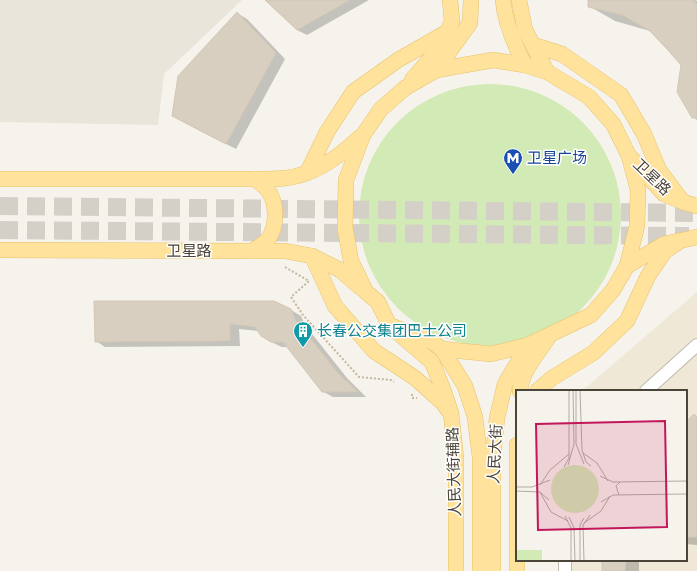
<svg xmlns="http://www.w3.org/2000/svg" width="697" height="571" viewBox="0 0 697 571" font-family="'Exo 2','Noto Sans SC',sans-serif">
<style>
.residential{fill:#eae5da}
.education{fill:#efe8d6}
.green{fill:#d2eab5}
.shadow{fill:#0003}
.building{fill:#d8cfc1;stroke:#d3c7b4}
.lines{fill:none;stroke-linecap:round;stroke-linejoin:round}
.highway-tunnel{stroke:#d4d0c8;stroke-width:18;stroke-dasharray:18 9;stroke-linecap:butt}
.minor-casing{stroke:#c2bbae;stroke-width:14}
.major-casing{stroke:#e6c16a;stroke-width:16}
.path{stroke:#c4b79f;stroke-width:2;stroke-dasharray:2 2;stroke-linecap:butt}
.minor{stroke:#fff;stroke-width:12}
.major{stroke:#ffe39c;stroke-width:15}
.labels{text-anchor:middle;stroke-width:3;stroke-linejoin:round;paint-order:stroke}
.transit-label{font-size:15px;fill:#164399;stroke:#fff;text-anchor:start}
.street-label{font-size:15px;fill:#4b4439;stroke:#fff}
.culture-label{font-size:15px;fill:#0d838f;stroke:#fff;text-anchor:start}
.inset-road{fill:none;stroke:#b2ada4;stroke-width:1}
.view{fill:#c2185b;fill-opacity:0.15;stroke:#c2185b;stroke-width:2}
.inset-edge{fill:none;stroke:#4b4439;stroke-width:2}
</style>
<rect width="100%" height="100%" fill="#f6f3ec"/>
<path class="residential" d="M0 0H242L164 74 158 125 0 122Z"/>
<path class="education" d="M697 292V571H561V560H686V391H582Z"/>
<circle class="green" cx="490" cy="215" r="131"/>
<g class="shadow">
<path d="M266 0H369L307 35 297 30Z"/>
<path d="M589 0H695L697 1V120L693 117 682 65 650 31 615 21 589 6Z"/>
<path d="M237 13 247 19 285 59 236 149 183 122Z"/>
<path d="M291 310 301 316 305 325 347 378 366 397H333L322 391 288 347H282L271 342 259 331 239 329 240 346 105 347 96 341Z"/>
<path d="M697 417V545L686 544V424Z"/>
<rect x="603" y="560" width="36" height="11"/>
</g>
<g class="building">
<path d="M265 0H350L297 30Z"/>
<path d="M588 0H692L697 4V118H692L677 92 681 65 666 48 650 31 622 15 588 7Z"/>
<path d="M237 12 276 53 226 144 172 116 178 76Z"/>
<path d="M94 301H274L291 309 295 319 323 354 337 372 358 392H322L283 342H271L261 336 255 327 230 324V341L95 342Z"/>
<path d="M694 414 697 417V537H686V422Z"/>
<path d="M602 560H626L625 571H602Z"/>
</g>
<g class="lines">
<g class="highway-tunnel">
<path d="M0 206 697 213"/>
<path d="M0 230 689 236"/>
</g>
<defs>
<g id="minor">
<path d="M646 391 697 345"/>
<path d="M565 560V571"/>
</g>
<g id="major">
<path d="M503 0C505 23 514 44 525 65"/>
<path d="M519 0 525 30 547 72"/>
<path d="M533 45 562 54 621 95 644 134 659 170 683 202"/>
<path d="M493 60 525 65 547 72 589 97 613 124 629 156 638 190 637 226 627 266 613 290 591 315 528 345 491 354 442 349 431 341 389 325 378 302 366 292 351 261 345 228 346 180 363 135 381 109 405 88 436 70Z"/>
<path d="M436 70 470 23 471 0"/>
<path d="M412 80 442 45 452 21 450 0"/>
<path d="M630 157 664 194 683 202 697 206"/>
<path d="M307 173 327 132 353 92 398 60 447 32"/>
<path d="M0 179H255C266 179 276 179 286 178 315 175 340 156 360 137"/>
<path d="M0 250 285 251 312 256 340 270 361 288"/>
<path d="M252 251C258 247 265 244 269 238 277 226 277 204 269 192 266 187 260 183 255 179"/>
<path d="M312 256 335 306 374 351 415 378 443 403 448 410"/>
<path d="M627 266 664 244 697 237"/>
<path d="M397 332 432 362 443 389 451 413 456 458V571"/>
<path d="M442 349 465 386 475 417 480 457V571"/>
<path d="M520 391C521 371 539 352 550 335"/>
<path d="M537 391 552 378 593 353 627 321 648 276 665 251 680 241"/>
<path d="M493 571V457L497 418 505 384 528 345"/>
<path d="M517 571V445"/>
</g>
</defs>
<use href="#minor" class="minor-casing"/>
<use href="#major" class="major-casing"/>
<g class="path">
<path d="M285 267 309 281 291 297 303 315 359 377 391 380 394 382"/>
<path d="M412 394V398H417"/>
</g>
<use href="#minor" class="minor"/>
<use href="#major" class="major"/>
</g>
<defs>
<symbol id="metro-pin" viewBox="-11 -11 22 30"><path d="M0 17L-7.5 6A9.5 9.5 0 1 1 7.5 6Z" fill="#1a4fb4" stroke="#fff"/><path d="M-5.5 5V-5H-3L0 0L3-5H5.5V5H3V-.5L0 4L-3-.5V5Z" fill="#fff"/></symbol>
<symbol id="building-pin" viewBox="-11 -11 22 30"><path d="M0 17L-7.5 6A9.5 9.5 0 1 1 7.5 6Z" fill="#0f9aa8" stroke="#fff"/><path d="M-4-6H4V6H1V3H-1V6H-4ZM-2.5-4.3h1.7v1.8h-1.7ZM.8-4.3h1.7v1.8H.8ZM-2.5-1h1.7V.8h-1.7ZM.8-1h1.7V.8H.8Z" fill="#fff"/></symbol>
</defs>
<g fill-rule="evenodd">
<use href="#metro-pin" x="502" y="147" width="22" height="30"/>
<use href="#building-pin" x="292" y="320" width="22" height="30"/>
</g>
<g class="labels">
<g class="transit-label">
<text x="527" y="163">卫星广场</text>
</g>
<g class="street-label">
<text transform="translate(652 177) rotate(44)" y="5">卫星路</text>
<text x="189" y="256">卫星路</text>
<text transform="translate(495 454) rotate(-87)" y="5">人民大街</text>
<text transform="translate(454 472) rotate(-92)" y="5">人民大街辅路</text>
</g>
<g class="culture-label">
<text x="317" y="336">长春公交集团巴士公司</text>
</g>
</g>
<g transform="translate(516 390)">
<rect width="171" height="171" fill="#f6f3ec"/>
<path d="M35 99a24 24 0 1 1 48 0a24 24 0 1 1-48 0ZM0 160H26V171H0Z" fill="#d2eab5"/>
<path class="inset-road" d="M60 0V54L68 74M64 0 66 60 70 72 75 76M67 63 81 73 92 91M52 75 58 54 57 0M48 77 53 68V0M84 86 97 92 171 91M24 95 34 80 53 64M0 97H16L34 90M0 101 24 102 33 110M24 102 35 122 52 131M103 105 100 96 104 92M85 112 97 105 171 104M49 126 55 138V171M53 127 58 138 59 171M68 133 85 121 94 106M64 171V135L68 128M68 171 67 135 74 125"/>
<path class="view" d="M149 31 151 137 22 140 20 34Z"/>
<rect width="171" height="171" class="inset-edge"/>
</g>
</svg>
